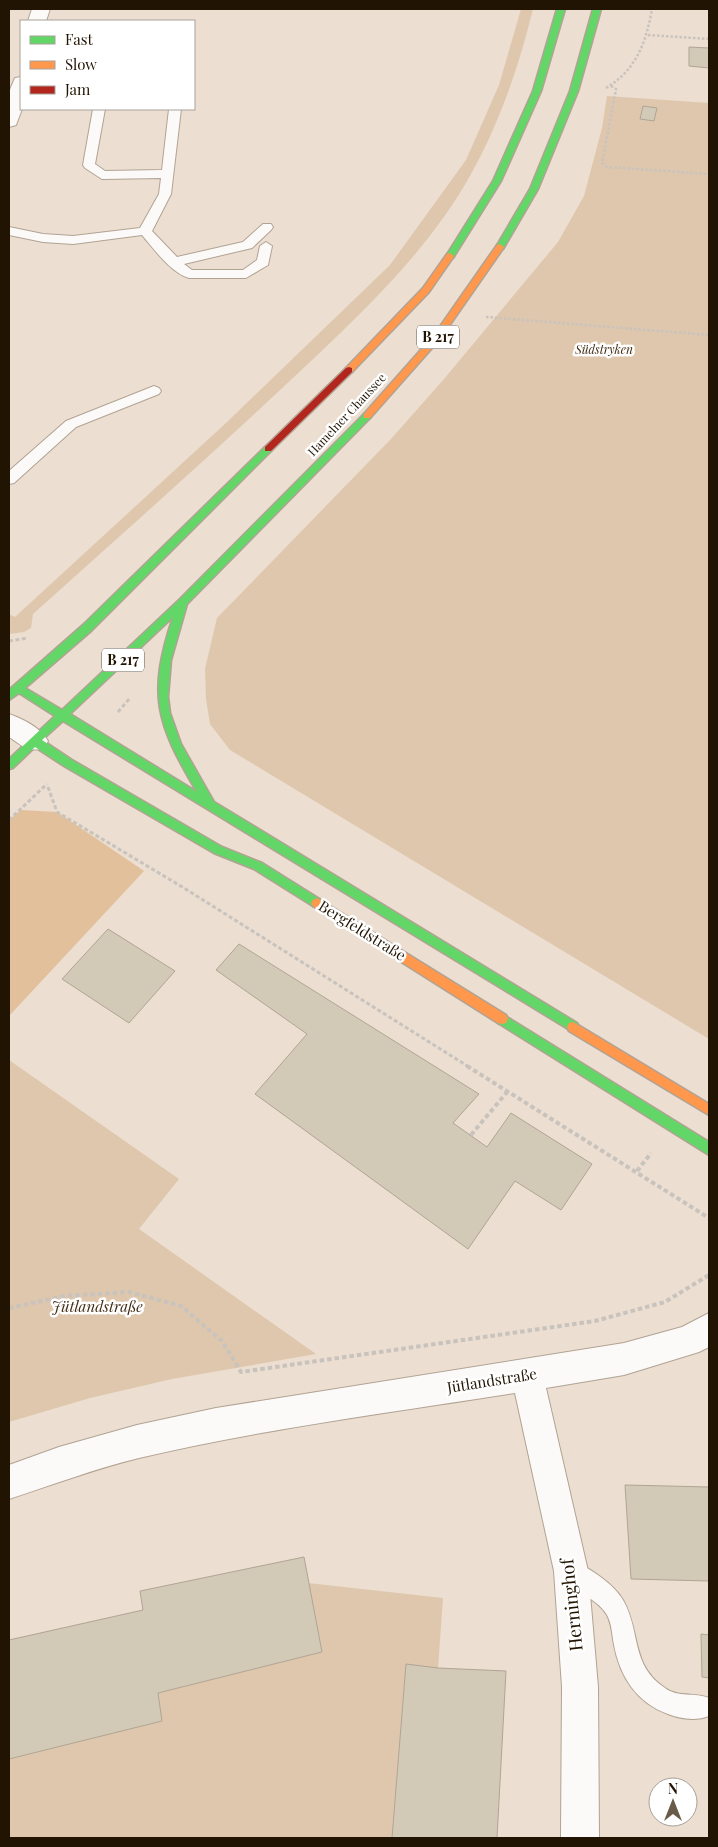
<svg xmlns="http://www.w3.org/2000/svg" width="718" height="1847" viewBox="0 0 718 1847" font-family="'Playfair Display',serif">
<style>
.green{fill:#dfc7ad}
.forest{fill:#e1c09b}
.building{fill:#d3c9b7;stroke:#b0a595}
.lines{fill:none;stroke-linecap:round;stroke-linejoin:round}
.lane-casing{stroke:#b1a394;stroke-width:2}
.street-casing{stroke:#b1a394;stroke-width:2}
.fast-casing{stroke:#b1a394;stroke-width:3}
.slow-casing{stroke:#b1a394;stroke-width:3}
.jam-casing{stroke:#b1a394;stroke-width:3}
.path-far2{stroke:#c9c3bd;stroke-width:2.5;stroke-dasharray:2.5 2;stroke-linecap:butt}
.path-far1{stroke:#c9c3bd;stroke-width:3;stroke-dasharray:4 2.5;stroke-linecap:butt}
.path{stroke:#c9c3bd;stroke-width:4;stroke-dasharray:4.5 3;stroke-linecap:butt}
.lane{fill:#fcfaf8;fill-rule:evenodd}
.street{fill:#fcfaf8;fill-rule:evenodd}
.fast{fill:#63d668;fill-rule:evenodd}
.slow{fill:#ff974d;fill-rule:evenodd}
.jam{fill:#b3261e;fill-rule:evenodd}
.labels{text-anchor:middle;stroke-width:5;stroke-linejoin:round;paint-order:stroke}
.far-park-label{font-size:12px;font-style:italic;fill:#402b12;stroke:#fff}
.far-street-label{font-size:12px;fill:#221402;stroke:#fff}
.shield{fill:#fff;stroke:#645a4e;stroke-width:1}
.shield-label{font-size:14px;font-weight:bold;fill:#221402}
.street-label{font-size:15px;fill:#221402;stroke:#fff}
.park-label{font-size:15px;font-style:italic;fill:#402b12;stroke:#fff}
.near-street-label{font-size:18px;fill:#221402;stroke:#fff}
</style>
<rect width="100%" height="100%" fill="#ecded0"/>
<g class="green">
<path d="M521 9H533C519 66 500 122 471 174 427 253 360 315 295 376 209 457 121 535 33 614L31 628 24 632 9 634V614L15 617 226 423 390 265 466 160 499 85Z"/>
<path d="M607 96 709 103V1039L230 750 210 724 206 699 205 669 217 618 391 439 444 379 558 242 584 196 602 128Z"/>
<path d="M9 1060 179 1179 139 1229 316 1354 172 1379 90 1398 9 1422Z"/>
<path d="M308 1583 443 1598 438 1668 406 1665 392 1838H9V1759L162 1721 158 1693Z"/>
</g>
<path class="forest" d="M21 810 57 812 144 871 9 1016V820Z"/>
<g class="building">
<path d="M689 47 709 48V68L689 66Z"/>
<path d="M643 106 657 108 654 121 640 119Z"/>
<path d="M108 929 175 971 129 1023 62 979Z"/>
<path d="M239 944 479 1094 453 1123 487 1147 511 1113 592 1164 561 1210 515 1181 468 1249 255 1094 307 1034 216 970Z"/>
<path d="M625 1485 709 1487V1581L631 1579Z"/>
<path d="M304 1557 322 1652 158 1693 162 1721 9 1759V1640L143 1610 140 1591Z"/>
<path d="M701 1634 709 1635V1678L702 1677Z"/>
<path d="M406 1664 438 1668 506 1671 497 1838H392Z"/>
</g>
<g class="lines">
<defs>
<g id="lane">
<path d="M93 109H105L95 164 105 171 162 170 169 109H181L171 194 152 231 177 257 243 242 263 224H271L273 227 271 230 252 248 184 264 192 270H243L257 260 260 246 266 242 272 246 268 265 246 278H189C171 273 154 249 142 235L73 244 43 242 9 235V227L43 234 73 236 140 228 159 194 161 178 102 179 85 168 83 165Z"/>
<path d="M154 386 159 388 161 391 159 394 76 427 14 483 9 484V471L66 421Z"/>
<path d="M571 1560C588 1567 613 1583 623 1600 641 1631 630 1665 665 1688 678 1698 695 1692 709 1698V1716C697 1721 680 1719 668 1714 637 1703 620 1677 614 1645 612 1635 612 1624 607 1615 596 1596 568 1591 560 1571L563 1563Z"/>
</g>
<g id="street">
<path d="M32 9H50L46 21H28Z"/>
<path d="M21 77 22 109 16 125 9 127V92L15 78Z"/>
<path d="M9 714C23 719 41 728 48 741L44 748C29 753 21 745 9 737Z"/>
<path d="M709 1313V1347L699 1352 624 1375 546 1388 588 1571 598 1687 599 1838H561L562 1687 554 1571 515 1393C389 1413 262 1429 139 1458 94 1469 52 1485 9 1499V1465L59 1447 137 1425 216 1408 624 1343 682 1327Z"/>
</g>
<g id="fast">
<path d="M557 9H565L541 91 501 181 453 258H447L446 256 493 181 533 91Z"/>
<path d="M593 9H601L578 91 538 189 503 249H497L496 247 530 189 570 91Z"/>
<path d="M367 413 371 416 370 418 187 604 171 660 168 697 170 713 181 744 214 802 577 1023 579 1027 577 1031 573 1032 63 721 42 740 72 760 222 847 262 863 321 900 323 903 321 906H313L254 869 214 853 64 766 35 747 13 768 9 769V759L55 716 19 693 9 700V690L83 625 265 447H271V451L91 631 25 688 62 710 180 599 364 414ZM173 617C147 695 156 723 197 792L70 714Z"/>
<path d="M502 1014 709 1142V1155L498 1023 496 1019 498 1015Z"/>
</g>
<g id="slow">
<path d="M500 244 504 247 440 339 370 418H364V414L434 335 497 245Z"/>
<path d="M450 253 454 256 429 292 352 372H346V368L423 288 447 254Z"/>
<path d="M317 898 506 1015 508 1019 506 1023 502 1024 498 1023 313 906 311 903 313 900Z"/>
<path d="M573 1022 709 1104V1115L569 1031 567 1027 569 1023Z"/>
</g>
<path id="jam" d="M349 367 352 368V372L271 451H265V447L346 368Z"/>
</defs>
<use href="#lane" class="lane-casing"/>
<use href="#street" class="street-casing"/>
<use href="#fast" class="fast-casing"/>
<use href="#slow" class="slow-casing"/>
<use href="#jam" class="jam-casing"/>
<g class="path-far2">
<path d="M648 35 709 39"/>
<path d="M611 86 616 89 602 163 607 167 709 174"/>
<path d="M606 88C636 70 646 43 652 9"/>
<path d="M486 317 709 335"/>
</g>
<g class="path-far1">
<path d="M9 641 28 638"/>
<path d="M118 712 130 698"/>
<path d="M48 787 57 812 184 888 469 1067"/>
<path d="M9 820 47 784"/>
</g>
<g class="path">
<path d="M467 1066 709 1218"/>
<path d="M471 1135 508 1091"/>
<path d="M637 1171 651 1153"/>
<path d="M9 1308 65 1296 129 1292 181 1306 222 1341 241 1372 595 1321 665 1302 709 1275"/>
</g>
<use href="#lane" class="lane"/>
<use href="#street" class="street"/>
<use href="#fast" class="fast"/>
<use href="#slow" class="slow"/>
<use href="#jam" class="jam"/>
</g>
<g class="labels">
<g class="far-park-label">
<text x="604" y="354">Südstryken</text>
</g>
<g class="far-street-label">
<text transform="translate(347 415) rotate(-47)" y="4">Hamelner Chaussee</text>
</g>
<g class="shield">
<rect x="417" y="325.5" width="42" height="23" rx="4"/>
<rect x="102" y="648.5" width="42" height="23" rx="4"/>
</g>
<g class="shield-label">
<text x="438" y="342">B 217</text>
<text x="123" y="665">B 217</text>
</g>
<g class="street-label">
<text transform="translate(362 931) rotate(32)" y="5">Bergfeldstraße</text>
<text transform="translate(492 1381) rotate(-9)" y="5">Jütlandstraße</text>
</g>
<g class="park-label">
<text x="97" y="1312">Jütlandstraße</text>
</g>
<g class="near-street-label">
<text transform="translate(572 1605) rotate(-96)" y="6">Herninghof</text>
</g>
</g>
<rect width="718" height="1847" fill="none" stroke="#221402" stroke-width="20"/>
<rect x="20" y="20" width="175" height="90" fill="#ffffff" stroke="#a7a19a"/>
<rect x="30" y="36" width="25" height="8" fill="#63d668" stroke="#a7a19a"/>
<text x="65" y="45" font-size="15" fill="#221402">Fast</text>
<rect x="30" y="61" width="25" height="8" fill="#ff974d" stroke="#a7a19a"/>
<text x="65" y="70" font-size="15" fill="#221402">Slow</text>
<rect x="30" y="86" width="25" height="8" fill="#b3261e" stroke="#a7a19a"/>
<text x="65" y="95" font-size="15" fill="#221402">Jam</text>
<g transform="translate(673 1802)"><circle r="24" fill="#ffffff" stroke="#a7a19a"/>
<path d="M0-4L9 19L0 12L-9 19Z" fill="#695b4a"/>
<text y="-8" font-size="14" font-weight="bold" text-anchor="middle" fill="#221402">N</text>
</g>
</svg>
